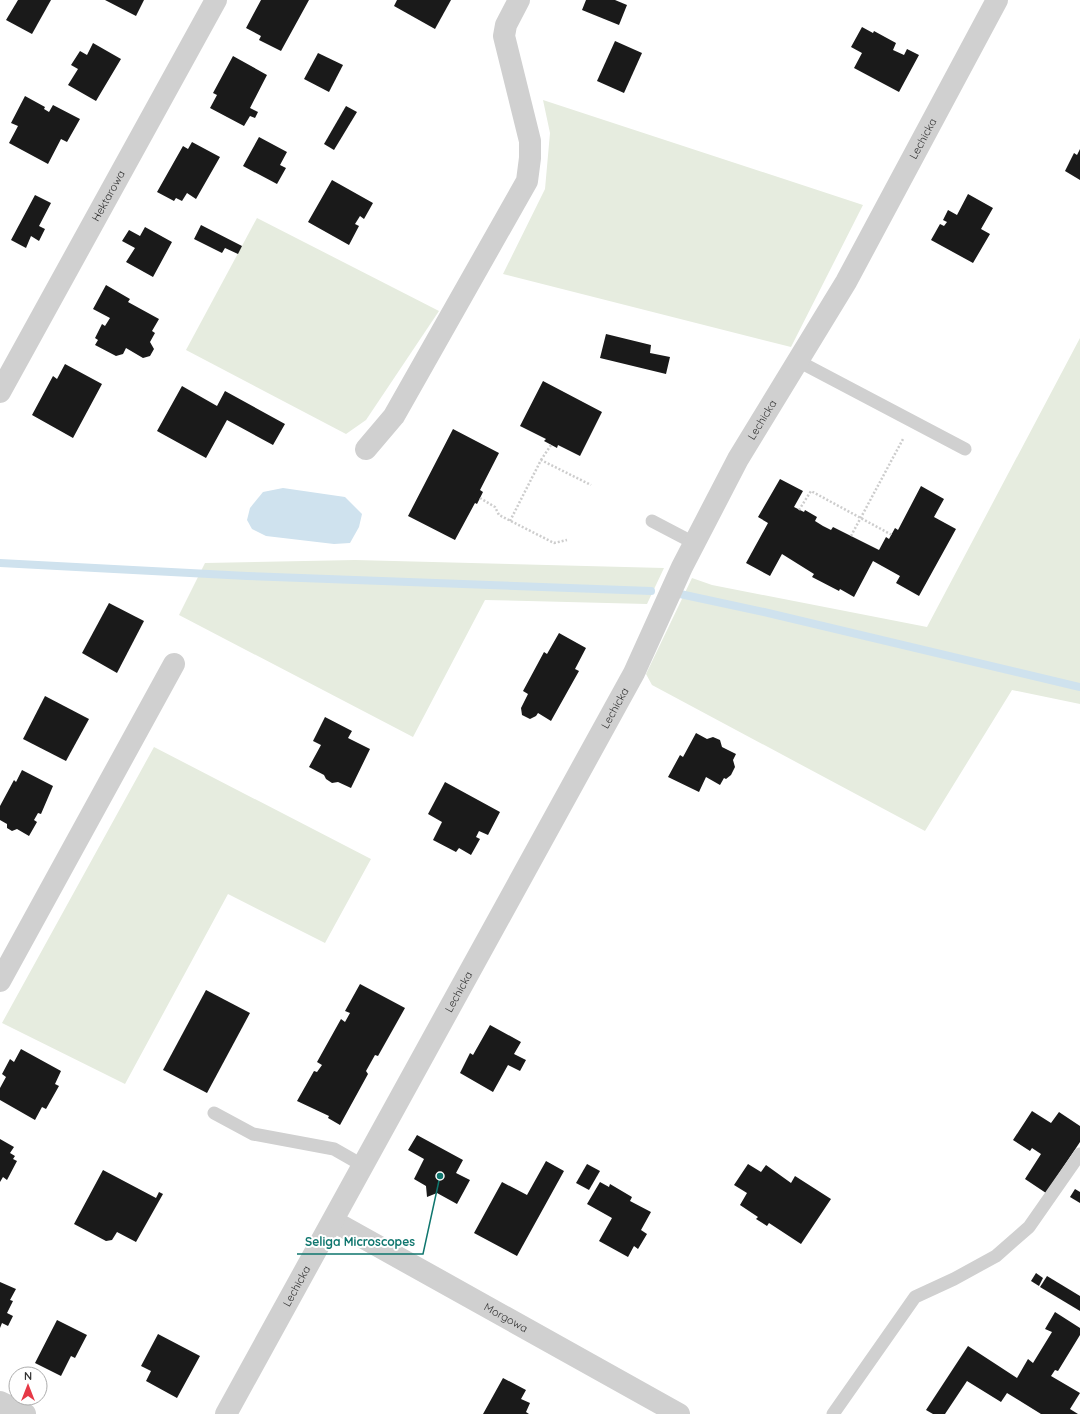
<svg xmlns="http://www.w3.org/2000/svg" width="1080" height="1414" viewBox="0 0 1080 1414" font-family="Quicksand,sans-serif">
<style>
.green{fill:#e6ecdf}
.water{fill:#cfe2ee}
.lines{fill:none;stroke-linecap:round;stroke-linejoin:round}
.stream{stroke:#cfe2ee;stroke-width:8}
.building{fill:#1a1a1a}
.path{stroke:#cdcdcd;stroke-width:2.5;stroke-dasharray:2 2;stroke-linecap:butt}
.service{stroke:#d0d0d0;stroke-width:13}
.minor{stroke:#d0d0d0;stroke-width:22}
.labels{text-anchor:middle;stroke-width:4;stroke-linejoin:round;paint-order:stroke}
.street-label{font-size:11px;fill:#333;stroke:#fff}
.leader{fill:none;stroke:#0f766e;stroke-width:1.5}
.callout-dot{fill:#0f766e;stroke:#fff;stroke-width:1.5}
.callout-label{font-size:12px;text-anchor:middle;font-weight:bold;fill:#0f766e;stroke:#fff;stroke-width:4;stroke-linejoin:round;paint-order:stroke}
</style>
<rect width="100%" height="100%" fill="#fff"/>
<g class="green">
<path d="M543 100 863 205 791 347 503 274 545 189 550 133Z"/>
<path d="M257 218 439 311 366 420 346 434 186 350Z"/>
<path d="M1080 338V704L1012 690 925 831 652 685 646 674 692 578 712 585 927 627Z"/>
<path d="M355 560 664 568 647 604 485 600 413 737 179 615 205 563Z"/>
<path d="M154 747 371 859 325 943 228 894 125 1084 2 1023Z"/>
</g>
<path class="water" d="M283 488 345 497 362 514 359 527 350 543 334 544 266 536 252 529 247 520 250 508 263 492Z"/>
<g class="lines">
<g class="stream">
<path d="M0 563 247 576 651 591"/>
<path d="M680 594 764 612 1080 687"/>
</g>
</g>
<g class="building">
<path d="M18 0H51L32 34 6 20Z"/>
<path d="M105 0H144L136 16Z"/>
<path d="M261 0H309L281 51 259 40 261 36 246 28Z"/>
<path d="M397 0H451L435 29 394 6Z"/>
<path d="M586 0H615L627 5 619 25 582 10Z"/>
<path d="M862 27 873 33 874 31 896 43 893 50 904 55 907 49 919 55 899 92 854 68 862 53 851 47Z"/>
<path d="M615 41 642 53 624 93 597 81Z"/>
<path d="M93 43 121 59 96 101 68 85 78 69 71 65 80 51 87 55Z"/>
<path d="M318 53 343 65 329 92 304 79Z"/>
<path d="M233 56 267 75 250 108 258 112 255 118 250 116 244 126 210 108 217 95 213 93Z"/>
<path d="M25 96 45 107 44 109 49 112 53 105 80 119 67 142 61 139 48 164 9 143 18 126 11 123Z"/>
<path d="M346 106 357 112 334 150 324 144Z"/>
<path d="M259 137 287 152 280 165 286 168 277 184 243 166Z"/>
<path d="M192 142 220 157 196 199 187 193 182 201 176 198 174 201 157 192 183 146 188 149Z"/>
<path d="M1080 149V180L1065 171 1074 153 1077 155Z"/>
<path d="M332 180 373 203 364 219 360 216 355 224 359 226 349 245 308 222Z"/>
<path d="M968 194 993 208 981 229 990 234 973 263 931 240 940 224 944 226 947 222 943 220 948 210 957 215Z"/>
<path d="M35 195 51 203 39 226 45 229 39 241 31 236 26 248 11 240Z"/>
<path d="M201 225 242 246 238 254 225 248 222 253 194 239Z"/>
<path d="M145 227 172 242 153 277 126 262 135 248 122 241 129 230 140 236Z"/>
<path d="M106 285 130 299 128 302 159 319 152 331 155 333 150 342 154 349 150 356 143 358 126 348 123 354 116 356 95 345 98 340 95 338 102 324 105 326 110 318 93 309Z"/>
<path d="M606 334 651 345 650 353 670 357 666 374 600 358Z"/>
<path d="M65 364 102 384 73 438 32 415 53 376 57 379Z"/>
<path d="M543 381 602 412 580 456 558 445 557 448 544 441 546 439 520 426Z"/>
<path d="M182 386 217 406 225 391 285 424 273 445 227 420 206 458 157 431Z"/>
<path d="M453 429 499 453 480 490 483 492 477 504 475 503 455 540 408 516Z"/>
<path d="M780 479 803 491 794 507 804 512 805 510 817 517 815 521 823 526 831 530 833 527 879 550 886 537 889 539 895 528 898 530 921 486 944 499 934 517 956 529 919 596 896 583 900 576 873 561 854 597 840 589 839 591 812 577 814 574 782 554 770 576 746 563 768 523 758 517Z"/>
<path d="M109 603 144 621 117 673 82 653Z"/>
<path d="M559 633 586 648 575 669 579 671 551 721 538 713 536 716 530 719 522 715 521 708 528 694 523 691 544 652 547 654Z"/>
<path d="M45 696 89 719 66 761 23 739Z"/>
<path d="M325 717 352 731 348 738 370 749 351 788 338 782 332 783 326 779 324 775 309 767 321 745 313 741Z"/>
<path d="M696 733 707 739 713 737 720 740 722 747 736 754 733 760 735 767 731 775 726 779 724 778 720 785 706 777 699 792 668 777 680 755 683 757Z"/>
<path d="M22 770 53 786 41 814 38 813 34 820 37 822 29 836 17 829 12 831 7 828V824L0 820V806L14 780 16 782Z"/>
<path d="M445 782 500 812 488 835 479 831 476 837 480 839 471 855 459 848 456 852 433 840 442 822 428 814Z"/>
<path d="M360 984 405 1008 378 1056 375 1055 366 1071 368 1074 340 1125 328 1118 329 1116 297 1101 314 1071 317 1072 322 1065 317 1062 341 1019 345 1022 350 1013 345 1011Z"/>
<path d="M206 990 250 1013 207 1093 163 1070Z"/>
<path d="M490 1025 521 1042 514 1054 526 1060 520 1071 508 1065 493 1092 460 1073 470 1053 473 1055Z"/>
<path d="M21 1049 61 1071 55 1084 59 1086 46 1109 42 1107 35 1120 0 1100V1088L6 1077 2 1074 10 1059 14 1062Z"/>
<path d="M1032 1111 1051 1123 1059 1112 1080 1126V1142L1046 1193 1025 1179 1041 1154 1032 1148 1030 1151 1013 1140Z"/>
<path d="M417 1135 463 1160 456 1173 470 1180 457 1204 437 1193 427 1197 426 1186 414 1179 424 1159 408 1150Z"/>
<path d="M0 1139 14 1147 10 1153 15 1156 13 1159 17 1161 7 1180 3 1177 0 1182Z"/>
<path d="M546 1161 564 1171 517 1256 474 1233 502 1182 527 1195Z"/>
<path d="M587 1164 600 1171 589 1190 576 1183Z"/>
<path d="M748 1164 761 1172 766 1165 791 1183 795 1176 831 1199 801 1244 769 1223 767 1226 756 1219 758 1217 740 1205 747 1193 734 1185Z"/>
<path d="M103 1170 156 1198 159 1192 163 1194 136 1242 117 1232 112 1240 106 1241 74 1224Z"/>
<path d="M600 1182 609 1187 610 1184 632 1197 630 1201 651 1212 641 1230 647 1234 638 1249 634 1246 628 1257 599 1241 612 1218 587 1204Z"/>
<path d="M1075 1189 1080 1192V1203L1070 1197Z"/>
<path d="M1036 1273 1043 1278 1039 1286 1031 1281Z"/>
<path d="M1047 1276 1080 1296V1311L1040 1287Z"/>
<path d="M0 1282 16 1289 10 1300 13 1301 7 1313 13 1316 8 1326 2 1323 0 1328Z"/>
<path d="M1055 1312 1080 1328V1335L1058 1371 1055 1370 1051 1376 1080 1393 1070 1409 1078 1414H1041L1007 1393 1001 1402 967 1381 945 1414H933L926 1410 968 1346 1017 1378 1028 1359 1033 1363 1052 1332 1045 1329Z"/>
<path d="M57 1320 87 1335 75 1358 71 1356 61 1376 35 1363Z"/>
<path d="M158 1334 200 1356 177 1398 146 1381 151 1371 141 1366Z"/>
<path d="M503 1378 526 1390 521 1399 530 1403 526 1412 529 1414H483Z"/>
</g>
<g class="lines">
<g class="path">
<path d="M541 460 551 445"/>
<path d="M480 498 495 507 499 515 554 543 567 540"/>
<path d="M799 510 811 491 892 535"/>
<path d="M510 521 541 460 591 485"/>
<path d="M851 536 903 439"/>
</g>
<g class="service">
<path d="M798 361 965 449"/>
<path d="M652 521 694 543"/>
<path d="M214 1113 253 1134 334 1149 362 1165"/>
<path d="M833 1414 915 1297 954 1279 996 1256 1029 1227 1080 1154"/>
</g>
<g class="minor">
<path id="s1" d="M0 392 216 0"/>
<path d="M366 449 394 416 527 181 530 158V141L504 36 506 25 519 0"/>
<path d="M0 981 174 664"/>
<path id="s2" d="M333 1221 679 1414"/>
<path d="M0 1402 25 1414"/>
<path id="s3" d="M226 1414 634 673 682 567 738 459 846 282 997 0"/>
</g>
</g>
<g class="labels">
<g class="street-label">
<text dy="4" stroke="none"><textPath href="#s3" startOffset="1454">Lechicka</textPath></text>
<text dy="4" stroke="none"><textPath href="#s1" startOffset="224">Hektarowa</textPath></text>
<text dy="4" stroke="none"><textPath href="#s3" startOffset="1130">Lechicka</textPath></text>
<text dy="4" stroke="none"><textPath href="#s3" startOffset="806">Lechicka</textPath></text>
<text dy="4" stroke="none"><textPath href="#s3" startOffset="482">Lechicka</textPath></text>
<text dy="4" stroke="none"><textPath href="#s3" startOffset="146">Lechicka</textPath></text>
<text dy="4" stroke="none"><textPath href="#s2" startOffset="198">Morgowa</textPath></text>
</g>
</g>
<path class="leader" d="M440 1176L423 1254H297"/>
<circle class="callout-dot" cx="440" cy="1176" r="4"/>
<g class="callout-label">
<text x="360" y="1246">Seliga Microscopes</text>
</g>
<g transform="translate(28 1386)"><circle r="19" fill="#ffffff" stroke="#adadad"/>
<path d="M0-3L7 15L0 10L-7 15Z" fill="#e63946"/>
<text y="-6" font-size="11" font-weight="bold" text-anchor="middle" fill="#333333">N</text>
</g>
</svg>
